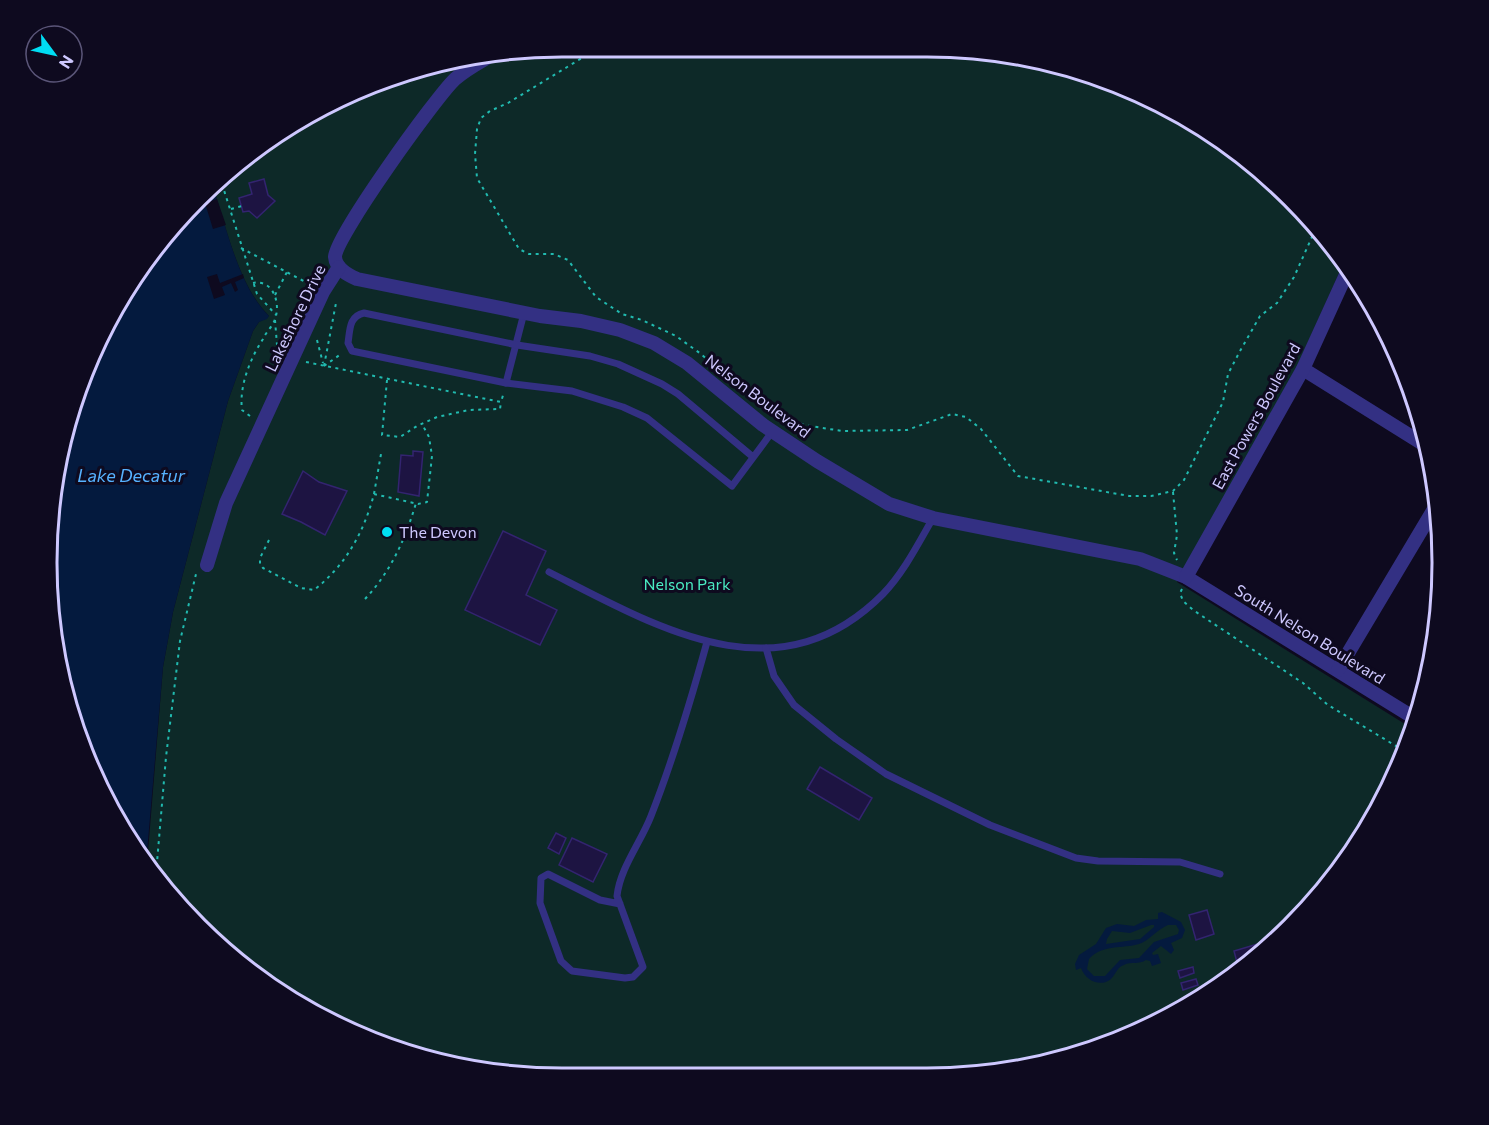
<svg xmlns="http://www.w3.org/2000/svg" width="1489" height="1125" viewBox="0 0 1489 1125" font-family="Commissioner,sans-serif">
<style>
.green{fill:#0d2928}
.water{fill:#041a3e;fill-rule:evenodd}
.pier{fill:#0e0a1f}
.building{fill:#1d1442;stroke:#332470;stroke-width:1.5}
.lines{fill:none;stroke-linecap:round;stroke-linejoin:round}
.path{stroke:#21baaf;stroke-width:2;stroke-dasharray:3 4.5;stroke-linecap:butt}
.lane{stroke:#333083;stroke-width:7}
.street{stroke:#333083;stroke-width:14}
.poi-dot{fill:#00ddf3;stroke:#0e0a1f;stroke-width:2}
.labels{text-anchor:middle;stroke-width:6;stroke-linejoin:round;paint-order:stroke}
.street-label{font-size:16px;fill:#cec8ff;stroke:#0e0a1f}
.poi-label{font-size:16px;fill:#cec8ff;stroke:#0e0a1f;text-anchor:start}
.park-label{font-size:16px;fill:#49eac1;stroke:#0e0a1f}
.water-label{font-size:18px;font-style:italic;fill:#56b2ff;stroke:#0e0a1f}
.rim{fill:none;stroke:#cec8ff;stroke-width:3}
</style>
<rect width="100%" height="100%" fill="#0e0a1f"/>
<path class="green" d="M562 47 960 48 1060 64 1213 134 1292 198 1344 262 1298 364 1177 582 1413 729 1403 760 1356 849 1292 927 1213 991 1124 1039 994 1074H495L396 1051 304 1009 222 950 147 864 163 667 173 612 228 401 253 331 259 322 269 316C239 286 227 230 214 190L304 116 429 64Z"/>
<g class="water">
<path d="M214 190C227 229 239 287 269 316L267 319 259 322 253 331 228 401 173 612 163 667 146 864 134 849 74 729 48 596 56 462 100 334 175 222Z"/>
<path d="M1162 912 1181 922 1185 930 1182 938 1171 943 1174 950 1171 954 1161 946 1152 953 1153 955 1158 954 1161 963 1152 966 1150 961 1146 960C1139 965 1131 961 1124 965 1117 967 1116 974 1111 979 1100 988 1085 980 1081 968L1076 970 1075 964 1079 955 1096 944 1106 928 1117 924 1134 926 1146 920 1158 919V913ZM1151 925H1154V927L1140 939 1106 944 1107 939 1112 931 1130 933ZM1168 925H1176L1179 930 1178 934 1154 942 1139 958 1120 960 1105 976H1094L1087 969 1089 959C1102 944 1123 949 1139 944 1149 941 1156 930 1168 925Z"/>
</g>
<g class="pier">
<path d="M217 199 226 225 213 229 205 203Z"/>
<path d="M217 274 220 283 243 274 244 278 235 282 238 290 235 292 231 283 222 287 225 295 214 299 207 277Z"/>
</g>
<g class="building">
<path d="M264 179 268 195 275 201 257 218 249 211 243 212 239 198 252 194 249 183Z"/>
<path d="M413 451 423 452 419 496 398 492 401 455 413 456Z"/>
<path d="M303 471 319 482 347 491 325 535 301 522 282 514Z"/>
<path d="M503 531 546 551 526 595 557 610 540 645 465 610Z"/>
<path d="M820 767 872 798 859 820 807 789Z"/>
<path d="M556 833 566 838 559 854 548 848Z"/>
<path d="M572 838 607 854 593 882 559 865Z"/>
<path d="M1207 910 1214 934 1196 940 1189 915Z"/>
<path d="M1268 941 1270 945 1239 970 1234 951Z"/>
<path d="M1193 967 1194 973 1180 978 1178 971Z"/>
<path d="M1196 979 1198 985 1183 990 1181 983Z"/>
</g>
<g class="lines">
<g class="path">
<path d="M600 47 508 103 490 111 481 118 477 129 475 154 477 178 519 249 529 254H554L568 260 596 297 622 314 642 320 676 336 701 354 724 374"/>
<path d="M222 184 257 294 276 315"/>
<path d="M231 209 242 206"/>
<path d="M241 248 313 286"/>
<path d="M275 295 287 272"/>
<path d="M275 320 277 345 281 352"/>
<path d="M317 340 323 363"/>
<path d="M306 362 501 402 504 392"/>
<path d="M324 366 336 303"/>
<path d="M324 366 341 354"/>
<path d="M387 380 382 435 400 437 417 426 437 417 469 410 500 409 501 402"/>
<path d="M731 380 755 394 776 410 804 425 842 431 907 430 952 414 966 417 981 429 1018 476 1129 496H1151L1173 491 1184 480 1223 402 1228 374 1240 351 1260 316 1277 303 1294 277 1316 228"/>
<path d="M250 416 242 410C239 386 250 359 263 339 266 332 273 326 275 319 281 303 273 279 253 283"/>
<path d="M1173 492 1177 535 1174 553 1177 560"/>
<path d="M374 494 381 454"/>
<path d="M269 540 260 558V564L263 568 301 588 314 590C346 565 364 532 374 494L418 504 427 502 432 456 429 437 422 424"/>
<path d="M1182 589 1180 593 1183 601 1193 610 1303 683 1328 705 1406 752"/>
<path d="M365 599C391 571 405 540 416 503"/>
<path d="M156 874 166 757 180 641 196 574"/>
</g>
<g class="lane">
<path d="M506 383 524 313"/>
<path d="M753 457 678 394 662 384 618 364 590 356 517 345 364 313C349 316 350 330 348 343L352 351 506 383 572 391 623 407 647 418 732 486 772 432"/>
<path d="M549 572C657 627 778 700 883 594 904 572 918 544 933 518"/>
<path d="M766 648 774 676 794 705 836 739 886 774 990 825 1076 858 1098 861 1180 862 1220 874"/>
<path d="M620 904 600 900 548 874 541 878 540 903 561 961 572 971 625 978 633 977 643 967 617 896C620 868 641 842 651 816 673 760 691 700 707 642"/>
</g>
<g class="street">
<path d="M490 56C478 63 465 70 455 79 436 97 335 237 335 257 336 269 348 275 357 279L540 316 581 321 620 330 654 343 687 363 763 425 817 461 889 504 933 518 1140 559 1186 577 1416 719"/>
<path d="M1303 369 1428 447"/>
<path d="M207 565 226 503 323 292 339 267"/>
<path d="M1186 577 1303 369 1349 268"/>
<path d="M1338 670 1437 504"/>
</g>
</g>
<circle class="poi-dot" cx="387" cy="532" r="6"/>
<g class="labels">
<g class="street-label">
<text transform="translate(295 318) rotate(-64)" y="6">Lakeshore Drive</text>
<text transform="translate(758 396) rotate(37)" y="6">Nelson Boulevard</text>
<text transform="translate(1256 416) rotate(-61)" y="6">East Powers Boulevard</text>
<text transform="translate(1310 634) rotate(32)" y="6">South Nelson Boulevard</text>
</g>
<g class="poi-label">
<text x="399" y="538">The Devon</text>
</g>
<g class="park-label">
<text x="687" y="590">Nelson Park</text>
</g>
<g class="water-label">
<text x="131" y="482">Lake Decatur</text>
</g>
</g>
<path d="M0 0H1489V1125H0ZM562 57H927A505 505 0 0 1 1432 562V563A505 505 0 0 1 927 1068H562A505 505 0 0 1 57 563V562A505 505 0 0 1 562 57Z" fill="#0e0a1f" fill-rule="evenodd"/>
<path class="rim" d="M562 57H927A505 505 0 0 1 1432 562V563A505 505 0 0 1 927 1068H562A505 505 0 0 1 57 563V562A505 505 0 0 1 562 57Z"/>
<g transform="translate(54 54) rotate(123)"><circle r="28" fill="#0e0a1f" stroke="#5b5679" stroke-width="1.5"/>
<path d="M0-4.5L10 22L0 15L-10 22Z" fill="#00ddf3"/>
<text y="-9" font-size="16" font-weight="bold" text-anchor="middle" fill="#cec8ff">N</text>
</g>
</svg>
